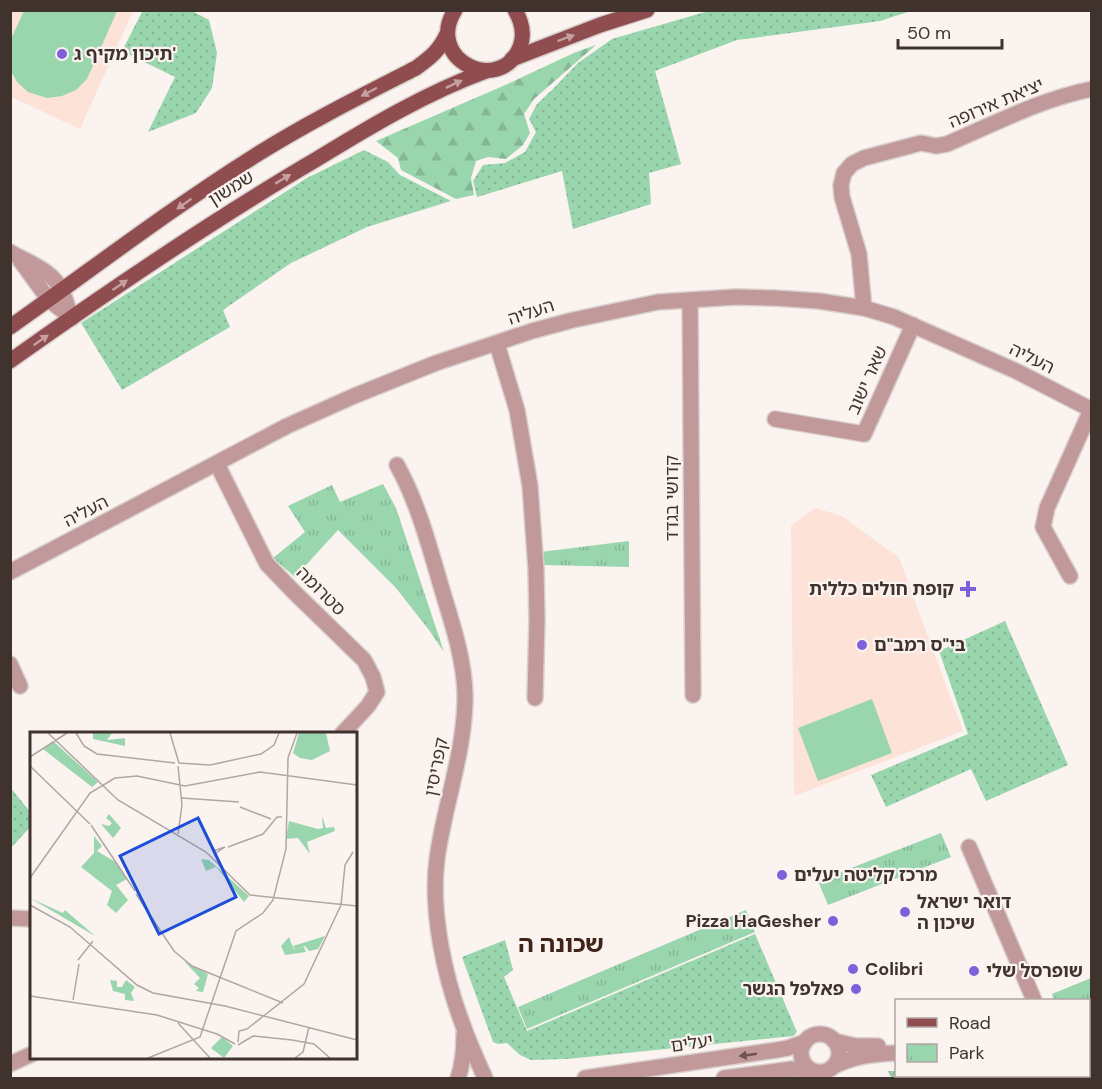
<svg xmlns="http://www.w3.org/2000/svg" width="1102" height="1089" viewBox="0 0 1102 1089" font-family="'DM Sans','Noto Sans Hebrew',sans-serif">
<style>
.built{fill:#fde2d7}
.grass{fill:url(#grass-dots)}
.forest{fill:url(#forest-firs)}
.park{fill:url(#park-tufts)}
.pitch{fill:#99d5ad}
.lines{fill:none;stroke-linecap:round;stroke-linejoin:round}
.minor-casing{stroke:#d9d0cd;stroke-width:18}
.major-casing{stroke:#d9d0cd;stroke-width:18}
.minor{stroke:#c1999a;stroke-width:15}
.major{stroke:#904d50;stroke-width:15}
.oneway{fill:#c5a0a0}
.oneway2{fill:#6d5653}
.poi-dot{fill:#7f60db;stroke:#faf3f0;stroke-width:2}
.labels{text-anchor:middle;stroke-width:4.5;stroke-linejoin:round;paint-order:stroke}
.poi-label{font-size:18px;font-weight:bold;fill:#40322d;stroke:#faf3f0;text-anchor:start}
.street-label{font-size:18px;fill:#40322d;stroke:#faf3f0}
.district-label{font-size:24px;font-weight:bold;fill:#3f241a;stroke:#faf3f0}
.inset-road{fill:none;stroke:#b0a6a2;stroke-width:1.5}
.view{fill:#1d4ed8;fill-opacity:0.15;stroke:#1d4ed8;stroke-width:3}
.inset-edge{fill:none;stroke:#40322d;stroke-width:3}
</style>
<defs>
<pattern id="grass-dots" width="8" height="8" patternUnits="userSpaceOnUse" patternTransform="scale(1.5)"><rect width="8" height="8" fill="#99d5ad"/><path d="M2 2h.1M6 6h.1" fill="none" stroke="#85b795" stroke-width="1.8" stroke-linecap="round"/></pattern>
<pattern id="forest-firs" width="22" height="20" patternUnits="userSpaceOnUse" patternTransform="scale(1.5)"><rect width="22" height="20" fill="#99d5ad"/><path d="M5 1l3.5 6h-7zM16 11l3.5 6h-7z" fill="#85b795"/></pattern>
<pattern id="park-tufts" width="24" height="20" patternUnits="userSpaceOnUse" patternTransform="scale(1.5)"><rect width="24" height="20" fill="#99d5ad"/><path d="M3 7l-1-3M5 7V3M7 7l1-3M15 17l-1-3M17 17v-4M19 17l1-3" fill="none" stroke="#85b795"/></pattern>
</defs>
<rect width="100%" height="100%" fill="#faf3f0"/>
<g class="built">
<path d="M11 11H133L80 129 11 97Z"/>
<path d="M815 508 842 516 899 558 963 731 794 796 791 526Z"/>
</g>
<g class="grass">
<path d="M143 10 192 11 209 20 217 53 212 88 196 113 148 132 175 77 122 51Z"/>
<path d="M712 10 911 11 880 21 737 40 655 71 681 164 649 173 651 204 573 229 562 171 477 197 473 181 483 165 505 163 525 152 536 132 529 119 537 104 553 89 578 63 612 39Z"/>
<path d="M364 150 388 162 400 175 451 201 367 227 291 263 223 310 230 327 122 390 81 323 307 178Z"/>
<path d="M1005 621 1068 765 986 801 971 769 886 807 871 775 968 734 939 651Z"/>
<path d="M10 787 31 813V826L11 848Z"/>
<path d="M755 934 797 1032 793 1036 567 1059 531 1060 520 1055 507 1043 498 1044 493 1042 462 957 505 940 513 970 504 977 527 1031Z"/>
</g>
<path class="forest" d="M596 45 534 99 524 114 530 133 523 145 506 159 488 157 476 161 471 178 474 195 456 199 401 170 398 158 376 141 503 86 576 52Z"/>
<g class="park">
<path d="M383 484 396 508 444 652 429 630 396 588 338 530 295 577 273 558 305 532 288 506 332 485 340 502Z"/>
<path d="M629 541V567L543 565 541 552Z"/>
<path d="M941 833 951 857 828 905 818 881Z"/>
<path d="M746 910 755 932 527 1029 518 1007Z"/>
<path d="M1091 978V1026H1089L1088 1000H1054L1052 994Z"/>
<path d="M1089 1059H1091V1078H891L888 1071H896V1076H1088Z"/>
</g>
<g class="pitch">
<path d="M24 11H117L87 79 76 90 62 96 47 98 28 92 17 82 11 71V39Z"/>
<path d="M872 699 892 753 818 781 798 728Z"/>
</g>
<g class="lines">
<defs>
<g id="minor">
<path d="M10 252C29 263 52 270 62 291 66 300 68 309 72 318"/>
<path d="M20 260 49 300 72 318"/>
<path d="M690 300 693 695"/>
<path d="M864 308 859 254 842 197 841 185 844 173 852 164 864 158 921 143 936 146 947 144C994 124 1041 99 1092 89"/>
<path d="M497 344 517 410 530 486 536 569 537 619 535 698"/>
<path d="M775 419 864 434 913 325"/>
<path d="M217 464 267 564 294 592 364 660 373 677 377 692 368 706 342 734"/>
<path d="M397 465C419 505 430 549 443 593 453 626 464 659 465 694 466 748 444 806 437 859 430 912 445 979 464 1028 470 1045 478 1062 485 1078"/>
<path d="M10 572 287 426 354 396 436 363 532 331 573 320 658 302 736 297 774 298 819 301 864 308 894 317 1016 371 1092 410"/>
<path d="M1070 576 1043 527 1047 508 1091 410"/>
<path d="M10 664 20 686"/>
<path d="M969 847 1034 1000"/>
<path d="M10 918 32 919"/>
<circle cx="820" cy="1053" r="19"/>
<path d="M1088 1039H1092"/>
<path d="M834 1041 856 1046H878"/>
<path d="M10 1064 32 1054"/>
<path d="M834 1066C855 1056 873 1054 896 1053"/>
<path d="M458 1078C463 1064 464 1050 464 1034"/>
<path d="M585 1078 777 1050 788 1048 805 1042"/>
<path d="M724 1078 792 1069 810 1070"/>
</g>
<g id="major">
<path d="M455 10C424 60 500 96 520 47 525 34 522 22 515 10"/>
<path d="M512 59 600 25 647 10"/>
<path d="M10 327C91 270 169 210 253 157 305 124 361 96 416 68 431 57 439 51 447 34"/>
<path d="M10 361C110 290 211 221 317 159 371 126 426 93 486 71"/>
</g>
</defs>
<use href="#minor" class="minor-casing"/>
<use href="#major" class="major-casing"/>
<use href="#minor" class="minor"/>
<use href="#major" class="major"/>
</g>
<defs><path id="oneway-solid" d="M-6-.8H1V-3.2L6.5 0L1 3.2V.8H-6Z" transform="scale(1.5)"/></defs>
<g class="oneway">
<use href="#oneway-solid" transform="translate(566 38) rotate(-20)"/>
<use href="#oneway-solid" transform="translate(454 84) rotate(-25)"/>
<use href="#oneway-solid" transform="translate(369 92) rotate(152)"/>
<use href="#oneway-solid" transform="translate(283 179) rotate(-31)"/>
<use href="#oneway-solid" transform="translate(184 204) rotate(145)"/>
<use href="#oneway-solid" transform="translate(120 285) rotate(-34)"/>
<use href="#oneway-solid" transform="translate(41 340) rotate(-35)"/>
</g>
<use class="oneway2" href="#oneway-solid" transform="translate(748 1055) rotate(172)"/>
<g class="poi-dot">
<circle cx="62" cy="54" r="6"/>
<path d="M965 580h6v6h6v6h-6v6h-6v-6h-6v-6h6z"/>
<circle cx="862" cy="645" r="6"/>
<circle cx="782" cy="875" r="6"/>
<circle cx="905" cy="912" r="6"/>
<circle cx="833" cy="921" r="6"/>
<circle cx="853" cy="969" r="6"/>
<circle cx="974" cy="971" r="6"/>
<circle cx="856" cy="989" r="6"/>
</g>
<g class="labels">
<g class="poi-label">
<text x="74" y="60">תיכון מקיף ג'</text>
<text x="954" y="595" text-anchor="end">קופת חולים כללית</text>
<text x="874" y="651">בי"ס רמב"ם</text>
<text x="794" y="881">מרכז קליטה יעלים</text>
<text x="917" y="908">דואר ישראל<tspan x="917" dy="21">שיכון ה</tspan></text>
<text x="821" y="927" text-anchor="end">Pizza HaGesher</text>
<text x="865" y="975">Colibri</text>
<text x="986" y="977">שופרסל שלי</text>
<text x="844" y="995" text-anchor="end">פאלפל הגשר</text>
</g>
<g class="street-label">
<text transform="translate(996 103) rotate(-23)" y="6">יציאת אירופה</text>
<text transform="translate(231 188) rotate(-32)" y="6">שמשון</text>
<text transform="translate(531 312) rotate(-18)" y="6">העליה</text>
<text transform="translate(1032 358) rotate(26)" y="6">העליה</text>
<text transform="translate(867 380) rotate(-66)" y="6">שאר ישוב</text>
<text transform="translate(672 498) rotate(-90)" y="6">קדושי בגדד</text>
<text transform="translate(86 511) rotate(-27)" y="6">העליה</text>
<text transform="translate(321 591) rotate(45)" y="6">סטרומה</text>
<text transform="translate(436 767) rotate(-79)" y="6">קפריסין</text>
<text transform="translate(692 1043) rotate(-8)" y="6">יעלים</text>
</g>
<g class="district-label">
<text x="561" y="952">שכונה ה</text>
</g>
</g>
<g transform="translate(30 732)">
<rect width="327" height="327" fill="#faf3f0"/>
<path d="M171 127 179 128 219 164 214 170 186 135 176 139ZM0 166 33 181 35 178 65 204ZM259 205 264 218 274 215 276 220 255 223 251 214Z" fill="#99d5ad"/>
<path d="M192 305 203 314 194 326 181 316Z" fill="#99d5ad"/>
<path d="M63 1H82L77 8 95 6V14L63 7ZM269 1H296L300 19 282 28 270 26 263 21ZM24 10 68 50 62 55 13 17ZM79 82 91 96 83 106 71 92 79 94 82 91 76 86ZM292 84 296 96 304 95 305 99 277 110 280 122 268 106 256 107 259 89 288 97 293 96ZM64 104 72 114 67 119 87 131 97 147 86 153 98 168 86 181 77 173 82 159 51 135 64 121ZM295 204 288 217 279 219 275 214 265 218 263 214ZM154 229 178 242 173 260 166 259 169 256 164 252 170 246ZM80 248 87 249V255H92L96 248 105 255 101 261 104 269 95 268V262L83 259Z" fill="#99d5ad"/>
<path class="inset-road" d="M18 1 88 68 176 120 220 163 327 174M46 1 54 14 67 22 145 31M140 1 149 31 180 33 231 22 244 13 249 1M0 25 37 1M0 34 60 92M152 66 209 70M210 75 241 87M61 93 105 159M148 102 152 73 148 34M198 115 233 102 247 85H252M183 119 195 115 186 121M0 146 60 61 85 46 107 44 155 54 230 40 327 53M106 162 144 219 162 234 253 271M0 173 40 195 107 253 123 261 195 274 327 308M48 228 63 209M0 264 127 283 187 302 205 312M43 268 49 232M148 291 180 326M217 297 274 252 311 173 315 133 323 120M208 310 209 299 217 297M208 313 223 304 262 308 284 312 300 326M118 326 170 305 206 199 233 181 243 168 256 117 258 26 267 1M265 326 273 320 279 295"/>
<path class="view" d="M168 86 206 165 129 202 90 124Z"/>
<rect width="327" height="327" class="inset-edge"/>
</g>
<rect width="1102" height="1089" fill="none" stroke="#40322d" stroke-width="24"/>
<rect x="895" y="999" width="195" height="78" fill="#faf3f0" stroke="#b0a6a2" stroke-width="1.5"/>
<rect x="907" y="1018" width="30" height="9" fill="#904d50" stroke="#b0a6a2" stroke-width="1.5"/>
<text x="949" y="1029" font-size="18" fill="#40322d">Road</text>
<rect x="907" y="1044" width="30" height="18" fill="url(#park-tufts)" stroke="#b0a6a2" stroke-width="1.5"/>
<text x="949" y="1059" font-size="18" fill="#40322d">Park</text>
<path d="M898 39v9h104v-9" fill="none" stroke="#40322d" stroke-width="3"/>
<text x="907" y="39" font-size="18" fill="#40322d" stroke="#faf3f0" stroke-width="4.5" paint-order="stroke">50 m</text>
</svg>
